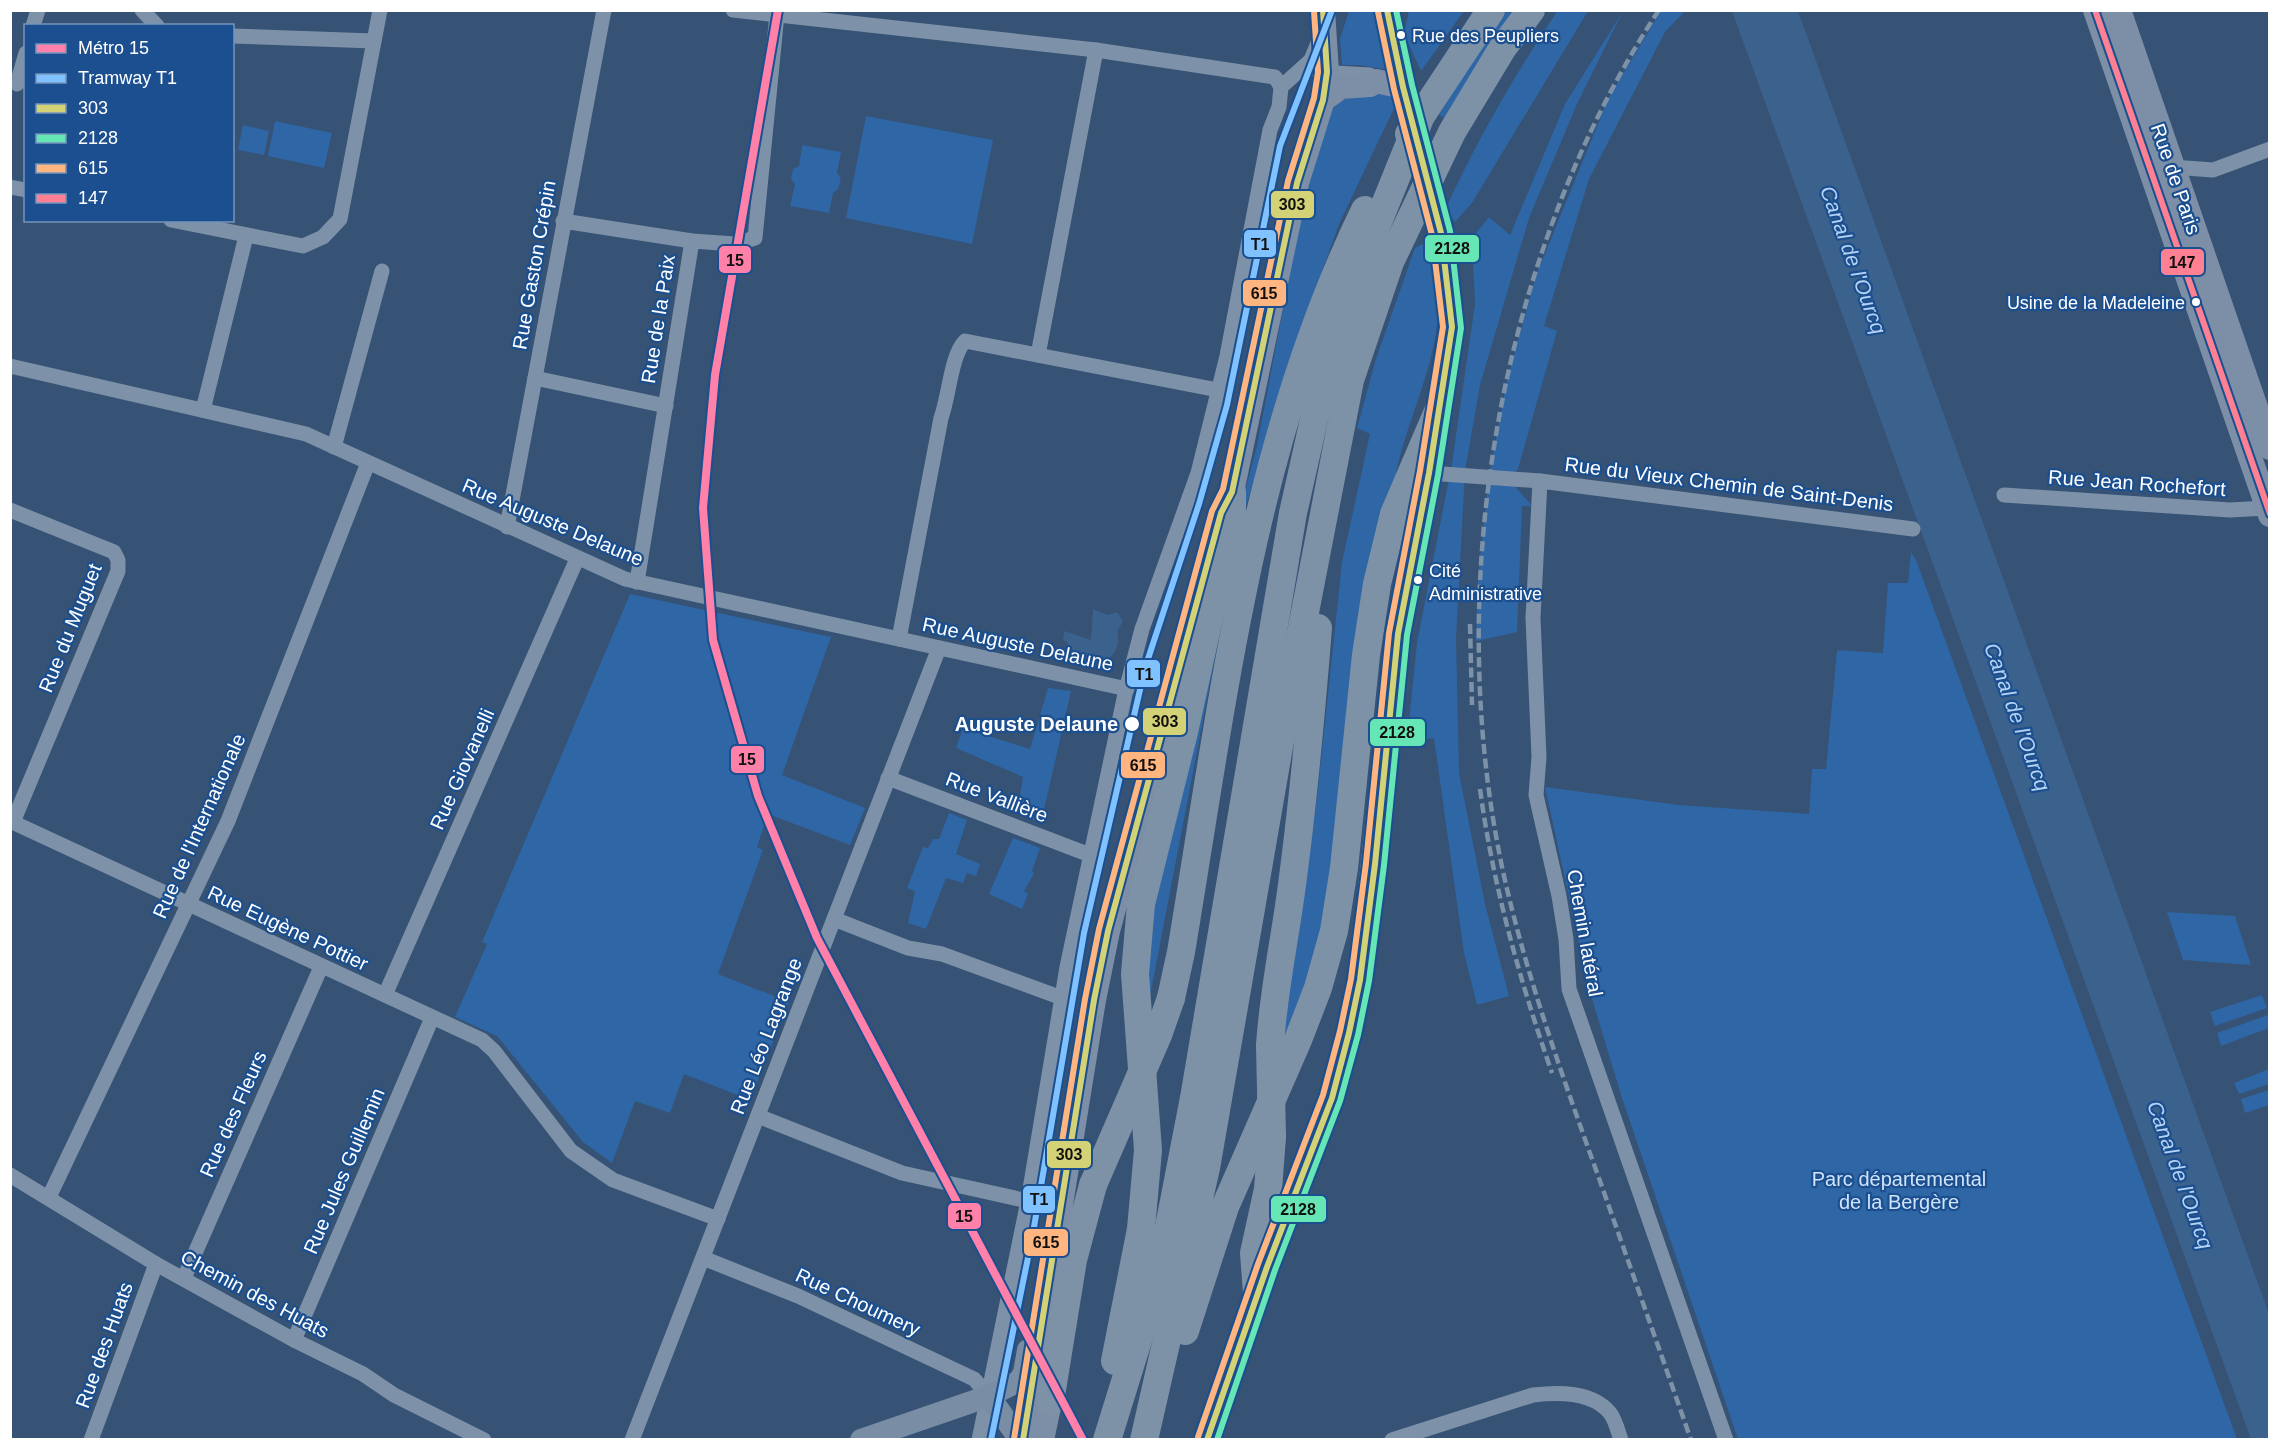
<svg xmlns="http://www.w3.org/2000/svg" width="2280" height="1450" viewBox="0 0 2280 1450" font-family="Helvetica,sans-serif">
<style>
.green{fill:#2f66a5}
.water{fill:#3b618d}
.lines{fill:none;stroke-linecap:round;stroke-linejoin:round}
.primary-tunnel{stroke:#546c89;stroke-width:24;stroke-dasharray:24 12;stroke-linecap:butt}
.street{stroke:#7d92a8;stroke-width:15}
.secondary{stroke:#798da4;stroke-width:22}
.primary{stroke:#7d8ea7;stroke-width:24}
.highway{stroke:#7e92a7;stroke-width:28}
.rail{stroke:#7e92a7;stroke-width:4.5;stroke-dasharray:10 4.5;stroke-linecap:butt}
.highway-bridge{stroke:#7e92a7;stroke-width:28}
.bus-1-casing{stroke:#1b4f8f;stroke-width:10}
.bus-2-casing{stroke:#1b4f8f;stroke-width:10}
.bus-3-casing{stroke:#1b4f8f;stroke-width:10}
.bus-4-casing{stroke:#1b4f8f;stroke-width:10}
.bus-1{stroke:#d4d277;stroke-width:6}
.bus-2{stroke:#66e6b5;stroke-width:6}
.bus-3{stroke:#ffb580;stroke-width:6}
.bus-4{stroke:#ff8092;stroke-width:6}
.tram-1-casing{stroke:#1b4f8f;stroke-width:10}
.tram-1{stroke:#80c2ff;stroke-width:6}
.metro-1-casing{stroke:#1b4f8f;stroke-width:12}
.metro-1{stroke:#ff80a8;stroke-width:8}
.bus-dot{fill:#fff;stroke:#1b4f8f;stroke-width:2}
.labels{text-anchor:middle;stroke-width:4.5;stroke-linejoin:round;paint-order:stroke}
.bus-label{font-size:18px;fill:#fff;stroke:#1b4f8f;text-anchor:start}
.street-label{font-size:20px;fill:#fff;stroke:#1b4f8f}
.stop-label{font-size:20px;font-weight:bold;fill:#fff;stroke:#1b4f8f;text-anchor:end}
.park-label{font-size:20px;fill:#cfe3fa;stroke:#1b4f8f}
.water-label{font-size:21px;font-style:italic;fill:#b5d3f5;stroke:#1b4f8f}
.line-badge{stroke:#1b4f8f;stroke-width:2}
.pale-badge-label{font-size:16px;text-anchor:middle;font-weight:bold;fill:#111}
</style>
<rect width="100%" height="100%" fill="#365274"/>
<g class="green">
<path d="M1558 10 1588 11 1472 203 1455 222 1445 210C1477 140 1515 74 1558 10Z"/>
<path d="M1349 11H1374L1388 70 1358 65H1342L1340 39Z"/>
<path d="M1409 11H1464L1421 71 1404 34Z"/>
<path d="M1504 11H1513L1444 118 1439 115Z"/>
<path d="M1623 11 1577 104 1529 218 1480 385 1465 471 1456 638 1459 773 1485 904 1509 996 1477 1005 1464 953 1434 738 1407 741 1417 643 1452 463 1475 304 1472 244 1475 234 1489 217 1510 235 1565 104Z"/>
<path d="M1661 11H1685L1665 32 1589 179 1544 326 1557 331 1518 469 1509 479 1532 506H1522L1517 632 1476 641 1478 577 1489 475 1507 380 1537 273 1609 97Z"/>
<path d="M1381 92 1398 100 1339 224 1303 325 1241 522 1147 1012 1148 914 1236 525 1257 446 1315 141C1333 103 1338 95 1381 92Z"/>
<path d="M866 116 993 140 972 244 846 218Z"/>
<path d="M275 121 332 133 324 168 268 156Z"/>
<path d="M243 125 269 131 264 155 238 150Z"/>
<path d="M802 145 841 152 837 173 841 178 838 189 833 193 829 213 790 206 795 184 791 179 793 169 799 166Z"/>
<path d="M1429 241C1434 264 1440 288 1438 313 1435 370 1405 423 1395 479 1375 588 1360 697 1343 806 1330 884 1322 973 1282 1042L1317 798 1342 562 1370 434 1357 428 1376 359 1415 248Z"/>
<path d="M1911 552 1916 560 2237 1439H1738L1622 1098 1589 989 1545 787 1679 805 1809 814 1812 769H1826L1837 650 1883 653 1888 583H1908Z"/>
<path d="M630 594 831 637 782 775 865 808 850 845 768 814 757 847 763 850 718 974 789 1002 750 1100 684 1074 670 1113 635 1101 612 1163 583 1142 497 1036 455 1017 487 944 482 942Z"/>
<path d="M1048 688 1071 691 1041 823 1017 813 1023 777 956 748 963 728 1030 749Z"/>
<path d="M949 813 967 820 956 854 980 864 976 876 967 873 963 883 946 878 926 929 908 923 915 891 907 888 923 847 928 848 933 839H939Z"/>
<path d="M1013 838 1040 848 1032 871 1034 873 1024 891 1028 894 1022 909 989 894Z"/>
<path d="M2167 912 2235 916 2251 965 2183 960Z"/>
<path d="M2262 995 2267 1008 2215 1026 2210 1012Z"/>
<path d="M2268 1015 2269 1028 2221 1046 2217 1033Z"/>
<path d="M2269 1069V1084L2239 1094 2234 1083Z"/>
<path d="M2269 1090V1105L2245 1113 2241 1099Z"/>
</g>
<g class="water">
<path d="M1732 11H1798L2269 1314V1439H2251Z"/>
<path d="M1093 609 1107 615 1117 612 1123 621C1122 624 1120 626 1118 629 1117 632 1119 639 1118 643 1114 664 1092 668 1075 659L1067 642 1063 640 1064 631 1091 640Z"/>
</g>
<g class="lines">
<path class="primary-tunnel" d="M1403 87 1441 233"/>
<g class="street">
<path d="M142 10 157 26"/>
<path d="M733 10 1096 50 1275 77 1281 87"/>
<path d="M33 26 38 10"/>
<path d="M232 36 374 41"/>
<path d="M1318 72 1370 75 1374 79"/>
<path d="M17 84 26 53"/>
<path d="M2172 167 2213 170 2270 149"/>
<path d="M10 187 26 190"/>
<path d="M171 220 303 246 323 237 340 219 380 10"/>
<path d="M563 221 692 241 735 244 755 238 777 14"/>
<path d="M1038 355 1096 50"/>
<path d="M10 366 306 434 625 579 1127 689"/>
<path d="M535 378 666 406"/>
<path d="M203 410 246 236"/>
<path d="M334 447 382 271"/>
<path d="M1429 473 1540 481 1913 529"/>
<path d="M1540 481 1533 618 1539 757 1536 795 1559 896 1566 939 1569 989 1726 1440"/>
<path d="M2004 495 2230 510 2267 508"/>
<path d="M10 510 114 552 118 560V571L13 822"/>
<path d="M507 527 604 10"/>
<path d="M637 582 692 241"/>
<path d="M899 639 941 418C949 397 951 355 965 341L1218 390"/>
<path d="M888 778 1090 855"/>
<path d="M10 821 482 1040 494 1051 571 1151 613 1180 718 1219"/>
<path d="M834 919 908 948 942 954 1062 998"/>
<path d="M385 995 577 559"/>
<path d="M758 1116 902 1173 1028 1201"/>
<path d="M10 1175 156 1264 294 1340 363 1374 394 1395 484 1440"/>
<path d="M49 1197 228 821 368 463"/>
<path d="M703 1258 798 1296 974 1379 989 1396"/>
<path d="M184 1278 321 967"/>
<path d="M294 1340 432 1018"/>
<path d="M91 1440 156 1264"/>
<path d="M632 1440 939 648"/>
<path d="M979 1440 1028 1201 1067 967 1125 694 1142 629 1198 473 1227 356 1270 130 1279 107 1281 87 1311 60 1321 36"/>
<path d="M1392 1440 1533 1395C1558 1392 1592 1391 1610 1413 1615 1419 1618 1431 1621 1440"/>
</g>
<g class="secondary">
<path d="M989 1396 1020 1440"/>
<path d="M861 1440 989 1396 1019 1381 1024 1373 1028 1350"/>
</g>
<g class="primary">
<path d="M2095 10 2270 515"/>
<path d="M2119 10 2270 448"/>
<path d="M1323 100 1341 87 1370 85 1376 81 1403 87 1387 10"/>
<path d="M1224 508 1232 492 1297 183 1323 100 1327 72 1323 10"/>
<path d="M1023 1440 1094 1000 1108 931 1208 561"/>
<path d="M1042 1440 1050 1402"/>
<path d="M1207 1440 1267 1267 1332 1098 1360 980 1398 634 1429 473 1452 327 1441 233"/>
</g>
<g class="highway">
<path d="M1409 134 1491 10"/>
<path d="M1171 998 1181 952C1223 701 1252 441 1365 210"/>
<path d="M1270 1046C1273 994 1284 944 1291 892 1303 804 1311 716 1318 628"/>
<path d="M1257 1293 1254 1253 1268 1189 1272 1137"/>
<path d="M1185 1331 1225 1207 1298 1040 1318 988 1334 931 1344 868 1366 655 1377 584 1394 514 1439 409"/>
<path d="M1115 1361 1141 1229 1148 1150 1135 974 1141 904 1184 732 1232 513V492"/>
<path d="M1050 1402 1073 1260 1093 1185"/>
<path d="M1107 1440 1162 1263 1194 1098 1293 513 1322 384 1355 279 1420 118"/>
<path d="M1144 1440 1206 1168 1280 741 1350 380 1390 262 1452 132 1502 49 1531 10"/>
</g>
<g class="rail">
<path d="M1659 10C1497 256 1441 590 1504 876 1528 982 1565 1083 1601 1184 1631 1269 1661 1354 1691 1440"/>
<path d="M1470 624 1472 705"/>
<path d="M1480 789C1493 886 1520 981 1552 1073"/>
</g>
<g class="highway-bridge">
<path d="M1270 1046 1272 1137"/>
<path d="M1093 1185 1158 1035 1171 998"/>
</g>
<defs>
<g id="bus-1">
<path d="M1023 1440 1094 1000 1108 931 1221 513 1232 492 1297 183 1323 100 1327 72 1323 10"/>
<path d="M1207 1440 1267 1267 1332 1098 1349 1033 1360 980 1375 864 1398 634 1429 473 1452 327 1441 233 1403 87 1387 10"/>
</g>
<path id="bus-2" d="M1217 1440 1275 1270 1340 1101 1358 1035 1369 981 1384 865 1407 635 1438 475 1461 328 1450 231 1412 85 1396 10"/>
<g id="bus-3">
<path d="M1198 1437 1258 1264 1323 1095 1340 1031 1351 979 1366 863 1389 633 1420 471 1443 327 1432 235 1394 89 1378 12"/>
<path d="M1014 1439 1085 999 1099 929 1212 511 1223 489 1288 181 1314 98 1318 72 1314 11"/>
</g>
<path id="bus-4" d="M2095 10 2270 514"/>
</defs>
<use href="#bus-1" class="bus-1-casing"/>
<use href="#bus-2" class="bus-2-casing"/>
<use href="#bus-3" class="bus-3-casing"/>
<use href="#bus-4" class="bus-4-casing"/>
<use href="#bus-1" class="bus-1"/>
<use href="#bus-2" class="bus-2"/>
<use href="#bus-3" class="bus-3"/>
<use href="#bus-4" class="bus-4"/>
<defs>
<path id="tram-1" d="M991 1440 1033 1233 1084 933 1145 668 1199 504 1227 405 1280 146 1332 10"/>
</defs>
<use href="#tram-1" class="tram-1-casing"/>
<use href="#tram-1" class="tram-1"/>
<defs>
<path id="metro-1" d="M778 10 715 375 703 508 713 640 758 796 817 938 1083 1440"/>
</defs>
<use href="#metro-1" class="metro-1-casing"/>
<use href="#metro-1" class="metro-1"/>
</g>
<g class="bus-dot">
<circle cx="1401" cy="35" r="5"/>
<circle cx="2196" cy="302" r="5"/>
<circle cx="1418" cy="580" r="5"/>
<circle cx="1132" cy="724" r="8"/>
</g>
<g class="labels">
<g class="bus-label">
<text x="1412" y="42">Rue des Peupliers</text>
<text x="2185" y="309" text-anchor="end">Usine de la Madeleine</text>
<text x="1429" y="577">Cité<tspan x="1429" dy="23">Administrative</tspan></text>
</g>
<g class="street-label">
<text transform="translate(2176 179) rotate(71)" y="7">Rue de Paris</text>
<text transform="translate(534 265) rotate(-80)" y="7">Rue Gaston Crépin</text>
<text transform="translate(658 319) rotate(-81)" y="7">Rue de la Paix</text>
<text transform="translate(2137 483) rotate(4)" y="7">Rue Jean Rochefort</text>
<text transform="translate(1729 484) rotate(7)" y="7">Rue du Vieux Chemin de Saint-Denis</text>
<text transform="translate(553 522) rotate(23)" y="7">Rue Auguste Delaune</text>
<text transform="translate(70 628) rotate(-68)" y="7">Rue du Muguet</text>
<text transform="translate(1018 644) rotate(12)" y="7">Rue Auguste Delaune</text>
<text transform="translate(462 769) rotate(-66)" y="7">Rue Giovanelli</text>
<text transform="translate(997 797) rotate(21)" y="7">Rue Vallière</text>
<text transform="translate(199 826) rotate(-66)" y="7">Rue de l'Internationale</text>
<text transform="translate(288 928) rotate(25)" y="7">Rue Eugène Pottier</text>
<text transform="translate(1585 933) rotate(80)" y="7">Chemin latéral</text>
<text transform="translate(766 1036) rotate(-69)" y="7">Rue Léo Lagrange</text>
<text transform="translate(233 1114) rotate(-66)" y="7">Rue des Fleurs</text>
<text transform="translate(344 1171) rotate(-67)" y="7">Rue Jules Guillemin</text>
<text transform="translate(255 1294) rotate(28)" y="7">Chemin des Huats</text>
<text transform="translate(858 1302) rotate(25)" y="7">Rue Choumery</text>
<text transform="translate(104 1345) rotate(-70)" y="7">Rue des Huats</text>
</g>
<g class="stop-label">
<text x="1118" y="731">Auguste Delaune</text>
</g>
<g class="park-label">
<text x="1899" y="1186">Parc départemental<tspan x="1899" dy="23">de la Bergère</tspan></text>
</g>
<g class="water-label">
<text transform="translate(1853 260) rotate(70)" y="7">Canal de l'Ourcq</text>
<text transform="translate(2017 717) rotate(70)" y="7">Canal de l'Ourcq</text>
<text transform="translate(2180 1175) rotate(70)" y="7">Canal de l'Ourcq</text>
</g>
</g>
<g class="line-badge">
<rect x="1270" y="190" width="45" height="29" rx="6" fill="#d4d277"/>
<rect x="1243" y="229" width="34" height="29" rx="6" fill="#80c2ff"/>
<rect x="1424" y="234" width="56" height="29" rx="6" fill="#66e6b5"/>
<rect x="718" y="245" width="34" height="29" rx="6" fill="#ff80a8"/>
<rect x="2160" y="248" width="45" height="28" rx="6" fill="#ff8092"/>
<rect x="1242" y="279" width="45" height="28" rx="6" fill="#ffb580"/>
<rect x="1126" y="659" width="35" height="29" rx="6" fill="#80c2ff"/>
<rect x="1142" y="707" width="45" height="29" rx="6" fill="#d4d277"/>
<rect x="1369" y="718" width="57" height="29" rx="6" fill="#66e6b5"/>
<rect x="730" y="745" width="35" height="29" rx="6" fill="#ff80a8"/>
<rect x="1120" y="751" width="46" height="28" rx="6" fill="#ffb580"/>
<rect x="1046" y="1140" width="46" height="29" rx="6" fill="#d4d277"/>
<rect x="1022" y="1185" width="34" height="29" rx="6" fill="#80c2ff"/>
<rect x="1270" y="1195" width="57" height="28" rx="6" fill="#66e6b5"/>
<rect x="947" y="1202" width="35" height="28" rx="6" fill="#ff80a8"/>
<rect x="1023" y="1228" width="46" height="29" rx="6" fill="#ffb580"/>
</g>
<g class="pale-badge-label">
<text x="1292" y="210">303</text>
<text x="1260" y="250">T1</text>
<text x="1452" y="254">2128</text>
<text x="735" y="266">15</text>
<text x="2182" y="268">147</text>
<text x="1264" y="299">615</text>
<text x="1144" y="680">T1</text>
<text x="1165" y="727">303</text>
<text x="1397" y="738">2128</text>
<text x="747" y="765">15</text>
<text x="1143" y="771">615</text>
<text x="1069" y="1160">303</text>
<text x="1039" y="1205">T1</text>
<text x="1298" y="1215">2128</text>
<text x="964" y="1222">15</text>
<text x="1046" y="1248">615</text>
</g>
<rect width="2280" height="1450" fill="none" stroke="#ffffff" stroke-width="24"/>
<rect x="24" y="24" width="210" height="198" fill="#1b4f8f" stroke="#7695bc" stroke-width="1.5"/>
<rect x="36" y="44" width="30" height="9" fill="#ff80a8" stroke="#7695bc" stroke-width="1.5"/>
<text x="78" y="54" font-size="18" fill="#ffffff">Métro 15</text>
<rect x="36" y="74" width="30" height="9" fill="#80c2ff" stroke="#7695bc" stroke-width="1.5"/>
<text x="78" y="84" font-size="18" fill="#ffffff">Tramway T1</text>
<rect x="36" y="104" width="30" height="9" fill="#d4d277" stroke="#7695bc" stroke-width="1.5"/>
<text x="78" y="114" font-size="18" fill="#ffffff">303</text>
<rect x="36" y="134" width="30" height="9" fill="#66e6b5" stroke="#7695bc" stroke-width="1.5"/>
<text x="78" y="144" font-size="18" fill="#ffffff">2128</text>
<rect x="36" y="164" width="30" height="9" fill="#ffb580" stroke="#7695bc" stroke-width="1.5"/>
<text x="78" y="174" font-size="18" fill="#ffffff">615</text>
<rect x="36" y="194" width="30" height="9" fill="#ff8092" stroke="#7695bc" stroke-width="1.5"/>
<text x="78" y="204" font-size="18" fill="#ffffff">147</text>
</svg>
